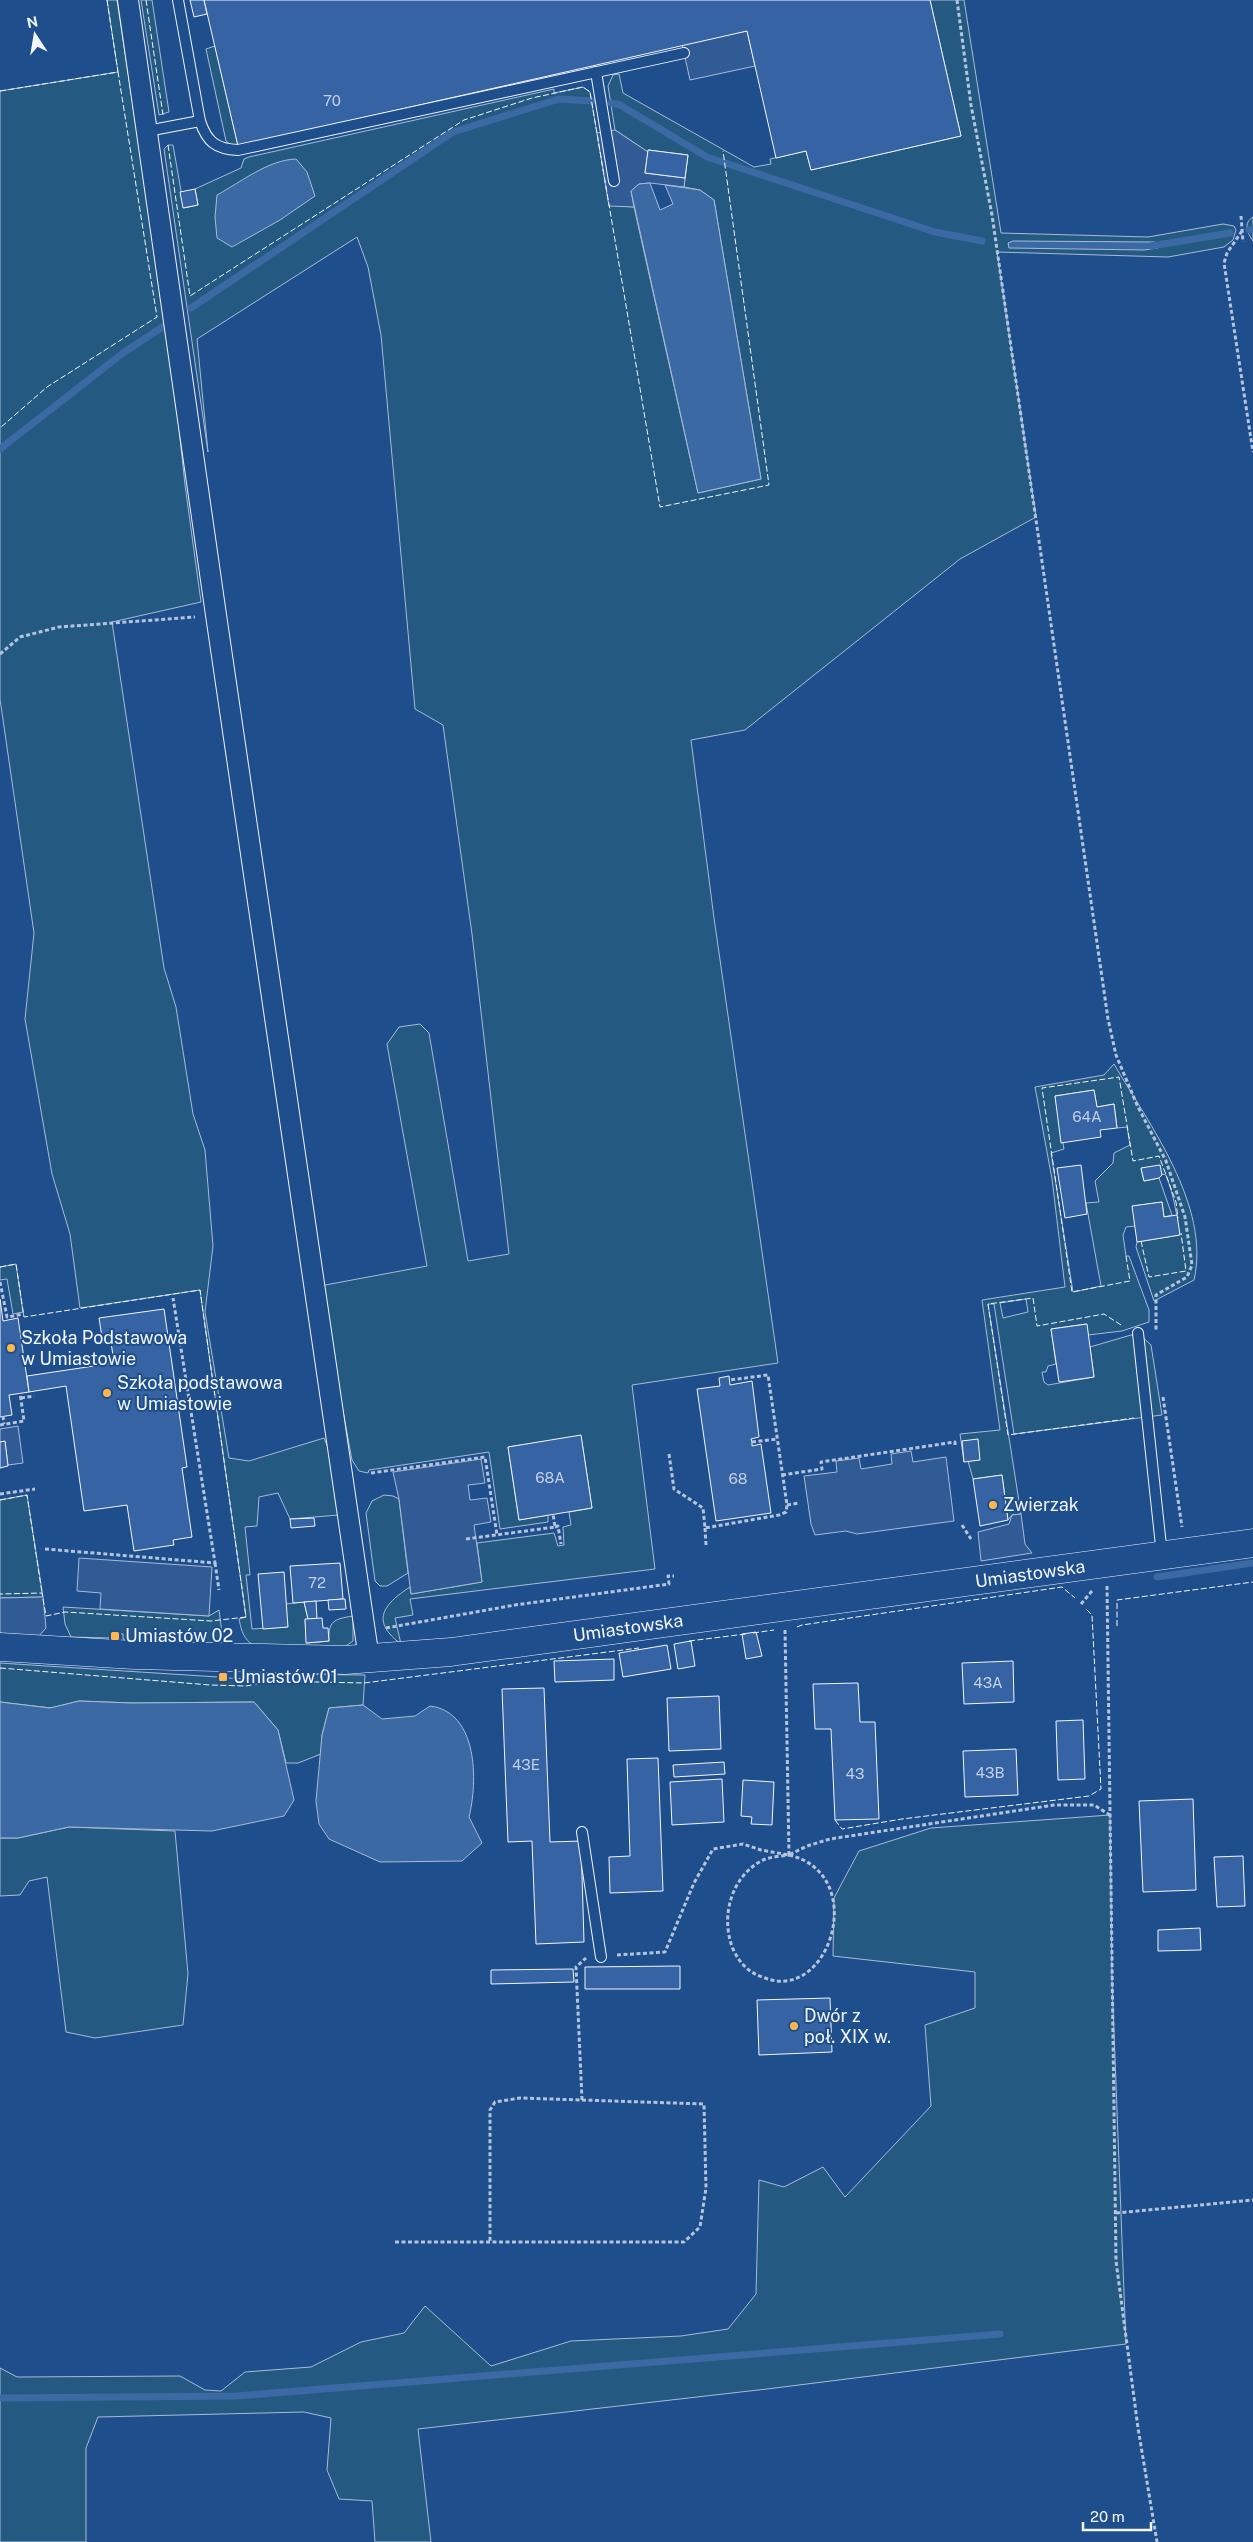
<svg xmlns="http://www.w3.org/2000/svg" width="1253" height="2542" viewBox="0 0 1253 2542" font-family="'Public Sans',sans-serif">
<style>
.green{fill:#245a82;stroke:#a8bbd7;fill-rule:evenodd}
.parking{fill:#305b95;stroke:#a8bbd7}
.water{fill:#3b69a3;stroke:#a8bbd7}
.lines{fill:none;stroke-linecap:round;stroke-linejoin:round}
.stream{stroke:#3b69a3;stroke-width:7}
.building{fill:#3563a3;stroke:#f2f6ff}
.service-casing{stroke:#f2f6ff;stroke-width:12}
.minor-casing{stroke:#f2f6ff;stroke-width:22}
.secondary-casing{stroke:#f2f6ff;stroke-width:29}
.path{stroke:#b3c4dc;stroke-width:3;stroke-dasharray:4 2.5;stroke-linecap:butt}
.service{stroke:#1f4e8c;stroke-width:10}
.minor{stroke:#1f4e8c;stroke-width:20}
.secondary{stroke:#1f4e8c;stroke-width:28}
.fence{stroke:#f2f6ff;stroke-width:1;stroke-dasharray:6 2.5;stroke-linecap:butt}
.poi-dot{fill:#ffb74d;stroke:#1f4e8c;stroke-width:2}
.labels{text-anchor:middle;stroke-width:4;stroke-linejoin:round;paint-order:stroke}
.number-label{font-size:15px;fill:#c3d1e8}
.poi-label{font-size:18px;fill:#f2f6ff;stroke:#1f4e8c;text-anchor:start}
.street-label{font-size:18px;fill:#f2f6ff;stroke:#1f4e8c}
</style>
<rect width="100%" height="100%" fill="#1f4e8c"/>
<g class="green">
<path d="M107 0H117L173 372 185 485 201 602 112 622 164 968 176 1007 193 1114 205 1150 213 1246 205 1312 229 1458 249 1461 324 1438 331 1455 339 1515 290 1519 278 1493 259 1497 257 1526 245 1527 250 1575H246L252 1629 287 1627 286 1604 304 1602 308 1619 305 1620 307 1643 329 1641C328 1621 334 1619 353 1616V1641L343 1648 260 1649C245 1642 242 1634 239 1619L246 1617 200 1290 80 1308 70 1234 52 1174 25 1019 34 933 0 699V91L118 72Z"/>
<path d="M141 0H152L169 112 159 115Z"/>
<path d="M930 0H964L1001 233 1148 237 1223 224 1234 226 1236 230 1233 240 1224 247 1168 257 997 252 1036 517 960 559 745 730 691 740 714 918 778 1363 632 1385 655 1569 410 1599 413 1615 395 1618 401 1644C371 1622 382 1605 410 1587L411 1594 482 1582 477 1543 554 1533 558 1546 564 1545 563 1527 571 1525 569 1512 592 1508 581 1436 508 1447 519 1520 548 1515V1522L500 1529 489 1452 369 1470 368 1473 359 1471 352 1460 320 1286 427 1266 387 1044 399 1027 420 1024 429 1033 468 1261 509 1254 472 934 443 725 415 709 381 335 368 267 357 237 197 339 208 452 164 149 168 145H173L184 208 198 205 195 189 241 168 244 159 249 157 554 89V93L583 87 590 92 609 205 634 207 698 493 761 479 714 200 700 190 684 187 688 155 649 150 648 152 615 130 608 86 613 75 619 74 623 93 754 167 771 164 770 159 806 151 811 170 961 136Z"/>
<path d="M215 46 238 146 231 145 226 141 206 49Z"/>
<path d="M1253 217V241C1247 233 1243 223 1253 217Z"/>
<path d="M1114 1064C1149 1124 1211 1206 1194 1280L1154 1301 1136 1247 1137 1242 1179 1235C1177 1213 1174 1197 1166 1175L1141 1169 1144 1181 1159 1178 1172 1215 1164 1217 1162 1202 1133 1206 1135 1226 1126 1227 1123 1235 1126 1256H1129L1149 1310V1322L1122 1331 1088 1335 1086 1324 1051 1329 1056 1364 1048 1366 1046 1372H1042L1044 1382 1048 1385 1094 1377 1090 1347 1131 1335 1141 1336 1151 1345 1162 1415 1014 1434 994 1304H988L1021 1514 1012 1515 1008 1520 1002 1475 973 1479 968 1461 979 1460 978 1440 962 1441 964 1462 960 1434 1000 1430 982 1300 1065 1287 1052 1179 1035 1087 1104 1075ZM1094 1090 1097 1107 1114 1104 1117 1128 1127 1127 1130 1145 1114 1153 1113 1163 1095 1181 1099 1202 1086 1203 1101 1286 1073 1292 1051 1153 1064 1149 1055 1096ZM1026 1299 1028 1312 1003 1318 1000 1303Z"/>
<path d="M16 1264 23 1312 13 1314 7 1279 0 1280V1267Z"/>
<path d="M27 1495 43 1597 0 1598V1500Z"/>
<path d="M384 1495 393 1496 399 1499 408 1573 387 1586H380L375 1581 366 1513 372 1501Z"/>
<path d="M63 1607 209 1616 219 1610 222 1633 220 1640 214 1644 123 1639V1634L110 1633 109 1638 71 1637 65 1624Z"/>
<path d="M0 1663 218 1677V1679L228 1680V1678L260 1679 267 1674 365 1675 363 1705 329 1708 322 1735 321 1754 298 1763H286L278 1730 254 1702 132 1703 79 1701 51 1708 0 1702Z"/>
<path d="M1110 1815 1112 1980 1126 2344 767 2389 418 2429 431 2542H375L372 2501 339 2499 327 2470 331 2418 304 2412 98 2417 86 2448V2542H0V2368L17 2377 180 2376 205 2390 221 2391 245 2372 311 2367 361 2342 404 2333 425 2306 491 2366 571 2341 681 2336 728 2329 756 2294 759 2180 784 2187 823 2167 845 2197 931 2106 925 2025 975 2008V1972L833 1956 834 1898 859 1851 931 1828Z"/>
<path d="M69 1827 175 1831 188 1974 183 2025 95 2038 66 2032 47 1877 29 1881 20 1895 0 1896V1838H18Z"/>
</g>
<g class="parking">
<path d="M747 31 755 66 690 80 682 44Z"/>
<path d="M615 130 648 152 645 173 685 178 684 187 650 183 639 184 631 191 634 207 609 206 597 133Z"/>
<path d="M18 1426 23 1463 8 1465 5 1442H0V1429Z"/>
<path d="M911 1451 913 1462 946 1457 954 1521 857 1534 846 1531 815 1535 811 1524 804 1476 837 1472 836 1461 859 1458 861 1469 892 1464 891 1454Z"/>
<path d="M481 1459 485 1483 468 1485 470 1500 487 1498 491 1522 474 1525 482 1582 411 1594 399 1499 393 1472Z"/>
<path d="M1021 1514 1025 1544 1032 1553 981 1561 978 1532 1009 1524 1012 1515Z"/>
<path d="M79 1558 212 1567 209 1616 100 1609 101 1593 77 1591Z"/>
<path d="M43 1597 46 1628 39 1636 0 1638V1598Z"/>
</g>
<g class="water">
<path d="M296 159 307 172 315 196 280 220 232 247 217 238 215 217 217 195C241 182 268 160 296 159Z"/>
<path d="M650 183 660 210 673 204 665 185 700 190 714 200 761 479 698 493 631 191 639 184Z"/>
<path d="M1013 241 1154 242 1160 245 1158 248 1144 250 1009 248 1008 243Z"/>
<path d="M79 1701 132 1703 254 1702 278 1730 294 1800 284 1816 212 1831 69 1827 18 1838H0V1702L50 1708Z"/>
<path d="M363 1705 382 1719 415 1716 430 1706C478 1712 478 1781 469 1817L482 1843 462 1861 380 1862 329 1839 319 1824 316 1801 322 1735 329 1708Z"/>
</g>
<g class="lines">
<g class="stream">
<path d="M611 103 620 105 707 157 935 232 982 241"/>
<path d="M1249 230 1253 229"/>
<path d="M1151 246 1230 233"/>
<path d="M191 308 453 132 559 99 592 101"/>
<path d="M0 449 123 353 167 324"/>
<path d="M1157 1577 1253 1563"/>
<path d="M0 2398 237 2396 1000 2334"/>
</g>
</g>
<g class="building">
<path d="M190 0H204L207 14 194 17Z"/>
<path d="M204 0H930L961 136 811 170 806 151 776 158 747 31 238 146Z"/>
<path d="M648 150 688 155 685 178 645 173Z"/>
<path d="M195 189 198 205 183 208 180 192Z"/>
<path d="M1094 1090 1097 1107 1114 1104 1117 1128 1100 1130 1101 1137 1061 1143 1055 1096Z"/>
<path d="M1081 1165 1087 1214 1065 1218 1057 1168Z"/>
<path d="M1160 1165 1162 1175 1159 1178 1144 1181 1141 1168Z"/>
<path d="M1162 1202 1164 1217 1177 1215 1180 1235 1137 1242 1132 1206Z"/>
<path d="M0 1299 3 1321 18 1318 29 1392 9 1395 12 1415 0 1417Z"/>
<path d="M164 1309 187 1467 182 1468 192 1537 173 1540 174 1545 134 1551 127 1505 84 1511 66 1386 29 1392 27 1376 114 1363 111 1342 103 1343 99 1318Z"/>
<path d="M1087 1324 1094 1377 1059 1382 1051 1329Z"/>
<path d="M729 1376 730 1385 752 1381 759 1437 751 1439 752 1442V1446L761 1444 771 1513 716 1521 697 1389 720 1386 719 1378Z"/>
<path d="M581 1435 592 1508 519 1520 508 1447Z"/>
<path d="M978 1439 980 1460 964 1462 962 1441Z"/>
<path d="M5 1441 8 1466 0 1468V1442Z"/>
<path d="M1002 1475 1008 1520 980 1526 973 1479Z"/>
<path d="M314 1518 315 1526 291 1528 290 1519Z"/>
<path d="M340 1563 343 1599 293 1603 290 1566Z"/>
<path d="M284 1572 288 1627 263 1629 258 1574Z"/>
<path d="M343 1599H345L346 1609 329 1610 328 1600Z"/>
<path d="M316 1601 317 1619H308L304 1602Z"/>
<path d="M322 1618 323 1628H328L329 1641 306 1643 305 1619Z"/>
<path d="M756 1632 762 1656 746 1659 742 1634Z"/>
<path d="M691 1641 695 1666 678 1669 674 1644Z"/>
<path d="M667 1645 671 1669 623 1677 619 1653Z"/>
<path d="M614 1659V1680L555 1682 554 1661Z"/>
<path d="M1013 1661 1014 1702 964 1704 962 1663Z"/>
<path d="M858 1683 860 1722H875L879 1819 835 1820 831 1729H815L813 1684Z"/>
<path d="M544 1688 550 1842 581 1841 584 1942 536 1944 532 1841 508 1842 502 1689Z"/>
<path d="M719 1696 721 1749 669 1751 667 1698Z"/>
<path d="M1083 1720 1085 1779 1058 1780 1056 1721Z"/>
<path d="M1016 1749 1018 1795 965 1797 963 1751Z"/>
<path d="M658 1758 663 1891 610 1893 609 1857 630 1856 627 1759Z"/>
<path d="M724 1762 725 1774 674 1777 673 1765Z"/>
<path d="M722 1779 724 1822 672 1825 670 1782Z"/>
<path d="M743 1780 774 1782 772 1825 751 1824 752 1817 741 1816Z"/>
<path d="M1193 1799 1196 1890 1143 1892 1139 1801Z"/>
<path d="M1243 1856 1245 1906 1217 1907 1214 1857Z"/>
<path d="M1200 1928 1201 1950 1158 1951V1930Z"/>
<path d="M680 1966V1989H585V1967Z"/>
<path d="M573 1969 574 1982 491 1984V1970Z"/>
<path d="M830 1998 832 2052 759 2055 757 2000Z"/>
</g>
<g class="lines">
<defs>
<g id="service">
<path d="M178 0 200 121C207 142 216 149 238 150L684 53"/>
<path d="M596 72 614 181"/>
<path d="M147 131 200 121"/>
<path d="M1138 1333 1162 1555"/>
<path d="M582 1832 601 1957"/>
</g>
<path id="minor" d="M128 0 216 615 369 1659"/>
<path id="secondary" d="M0 1647 134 1655 345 1660 451 1652 1253 1543"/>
</defs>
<use href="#service" class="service-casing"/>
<use href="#minor" class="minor-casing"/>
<use href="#secondary" class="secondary-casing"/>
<g class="path">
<path d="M957 0 971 105 992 215 1108 1019 1116 1055 1137 1105 1166 1161 1185 1217 1192 1265 1187 1277 1156 1295V1332"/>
<path d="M1241 216 1243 242"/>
<path d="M1242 231 1227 253 1224 263 1253 452"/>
<path d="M0 654 20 637 59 627 195 617"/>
<path d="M0 1282 7 1317 24 1314"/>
<path d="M1163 1397 1182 1527"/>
<path d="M21 1398 34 1396"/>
<path d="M3 1416 4 1424"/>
<path d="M0 1425 24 1421 20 1393"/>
<path d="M752 1442 777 1439"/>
<path d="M669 1454 674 1489 703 1508 705 1528 779 1515 786 1512 787 1505 768 1375 730 1380"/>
<path d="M371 1473 485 1457 497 1535"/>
<path d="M782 1475 822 1469 821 1462 955 1442V1447"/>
<path d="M0 1494 35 1489"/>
<path d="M787 1505 799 1503"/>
<path d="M962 1525 971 1539"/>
<path d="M555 1527 558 1526 561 1544"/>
<path d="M705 1528 706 1545"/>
<path d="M466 1539 555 1527 553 1514"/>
<path d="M45 1549 215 1563 173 1298"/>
<path d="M215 1563 219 1590"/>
<path d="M1107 1586 1116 2261 1138 2428 1157 2542"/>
<path d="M1081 1604 1092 1591"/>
<path d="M386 1628 515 1605 669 1584 668 1576H674"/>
<path d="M785 1630 789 1854"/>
<path d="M789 1855C870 1874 830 2003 765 1978 749 1973 740 1964 733 1949 720 1917 731 1876 763 1860 770 1857 781 1856 789 1855Z"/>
<path d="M617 1955 665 1952 694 1883 713 1849 743 1844 761 1850 789 1855 807 1846 830 1839 1054 1805H1094L1110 1815"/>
<path d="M582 2100 576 1967 586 1958"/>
<path d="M1116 2213 1253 2200"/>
<path d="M395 2242H684L700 2227 706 2188 704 2104 520 2098 495 2102 490 2110V2242"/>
</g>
<use href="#service" class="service"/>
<use href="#minor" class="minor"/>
<use href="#secondary" class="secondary"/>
<g class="fence">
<path d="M107 0 118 72"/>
<path d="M146 0 163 115"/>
<path d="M0 91 118 72 157 317 47 387 0 428"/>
<path d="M168 145 190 296 464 120 532 98 583 87 590 92 660 507 769 485 723 151"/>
<path d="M1141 1241 1149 1277 1186 1271 1181 1233"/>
<path d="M1126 1256 1130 1281 1072 1292 1042 1088 1119 1077 1133 1161 1159 1156 1176 1202 1178 1218"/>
<path d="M0 1267 16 1264 24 1317 200 1290 246 1617 211 1621 65 1612 46 1616 42 1593 0 1594"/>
<path d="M1121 1325 1104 1314 1037 1326 1033 1298 988 1304 1008 1435 1134 1418"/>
<path d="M0 1500 27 1495 42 1593"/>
<path d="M1117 1626V1600L1253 1582"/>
<path d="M797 1627 802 1625 1062 1587 1075 1598"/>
<path d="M753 1633 774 1630"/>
<path d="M689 1641 746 1634"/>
<path d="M0 1668 210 1685 246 1686 272 1681 364 1683 639 1648"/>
<path d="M835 1820 842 1829 902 1819 1089 1796 1101 1789 1092 1615 1086 1609"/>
</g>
</g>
<g class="poi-dot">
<circle cx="11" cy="1348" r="5"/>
<circle cx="107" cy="1393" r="5"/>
<circle cx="993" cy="1505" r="5"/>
<rect x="110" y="1631" width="10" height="10" rx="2.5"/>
<rect x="218" y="1672" width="10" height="10" rx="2.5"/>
<circle cx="794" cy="2026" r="5"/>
</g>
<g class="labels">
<g class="number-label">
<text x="332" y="106">70</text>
<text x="1087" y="1122">64A</text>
<text x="550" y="1483">68A</text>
<text x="738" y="1484">68</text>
<text x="317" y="1588">72</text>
<text x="988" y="1688">43A</text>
<text x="526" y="1770">43E</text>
<text x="990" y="1778">43B</text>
<text x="855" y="1779">43</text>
</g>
<g class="poi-label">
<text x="21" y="1344">Szkoła Podstawowa<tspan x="21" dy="21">w Umiastowie</tspan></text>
<text x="117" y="1389">Szkoła podstawowa<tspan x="117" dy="21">w Umiastowie</tspan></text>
<text x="1003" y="1511">Zwierzak</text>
<text x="125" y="1642">Umiastów 02</text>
<text x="233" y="1683">Umiastów 01</text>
<text x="804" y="2022">Dwór z<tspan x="804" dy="21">poł. XIX w.</tspan></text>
</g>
<g class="street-label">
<text transform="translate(1030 1574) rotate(-8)" y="6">Umiastowska</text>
<text transform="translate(628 1628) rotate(-8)" y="6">Umiastowska</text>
</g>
</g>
<g transform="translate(35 35) rotate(348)" stroke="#1f4e8c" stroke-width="4" paint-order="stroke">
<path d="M0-4L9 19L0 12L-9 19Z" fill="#f2f6ff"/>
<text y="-8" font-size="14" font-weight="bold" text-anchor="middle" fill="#f2f6ff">N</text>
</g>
<path d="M1083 2522v8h68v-8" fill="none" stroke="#f2f6ff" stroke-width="2.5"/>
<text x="1090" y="2522" font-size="15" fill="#f2f6ff" stroke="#1f4e8c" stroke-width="4" paint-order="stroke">20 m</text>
</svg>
